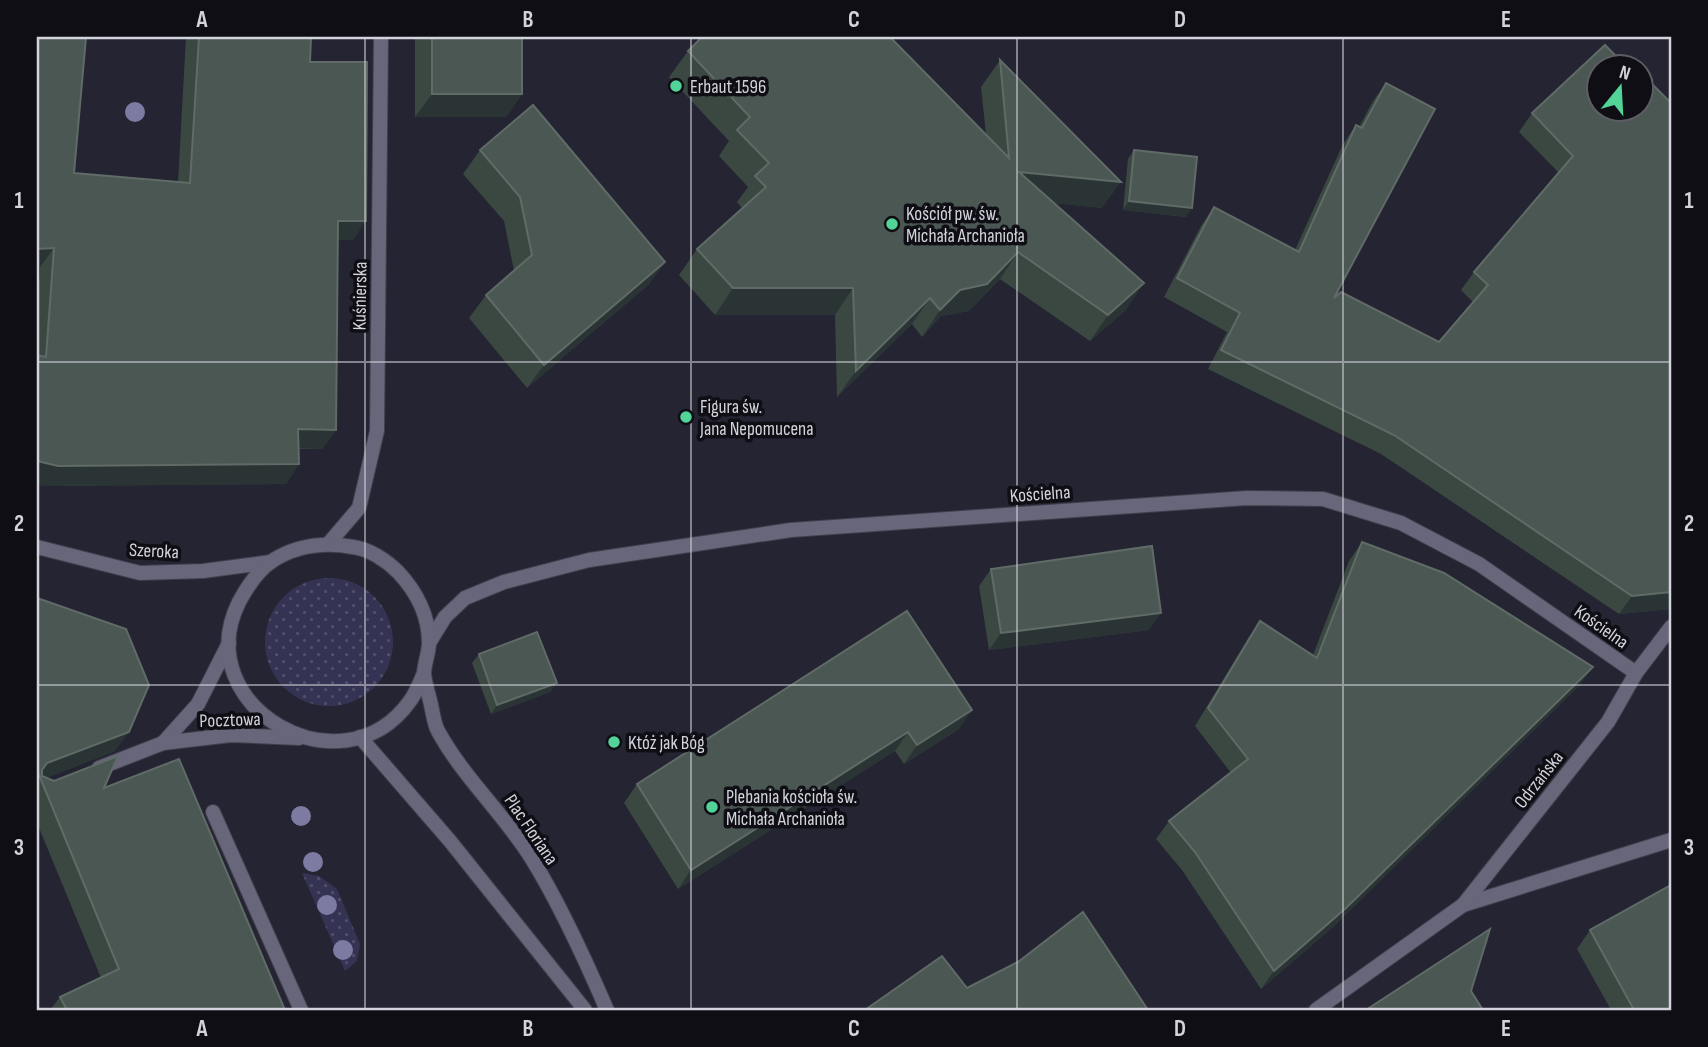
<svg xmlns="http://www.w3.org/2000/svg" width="1708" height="1047" viewBox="0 0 1708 1047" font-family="'Sofia Sans Condensed',sans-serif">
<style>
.grass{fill:url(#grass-dots)}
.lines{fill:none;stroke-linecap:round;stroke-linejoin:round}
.service-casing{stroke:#40404d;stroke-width:16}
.minor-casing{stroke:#40404d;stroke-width:16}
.tertiary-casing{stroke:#40404d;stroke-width:16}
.service{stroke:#67667b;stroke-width:14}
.minor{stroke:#67667b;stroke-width:14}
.tertiary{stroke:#67667b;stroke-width:14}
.tree{fill:#7d7ba2}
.wall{fill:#3a4841}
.shaded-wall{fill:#2b3434}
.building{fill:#4b5752;stroke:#606b67;stroke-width:2}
.grid{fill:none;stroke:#d3d3dd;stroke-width:2;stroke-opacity:0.55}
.poi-dot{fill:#52d397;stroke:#0e0e14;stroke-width:2.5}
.labels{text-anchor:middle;stroke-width:7;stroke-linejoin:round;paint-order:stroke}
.poi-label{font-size:19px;fill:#d3d3dd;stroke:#0e0e14;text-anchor:start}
.street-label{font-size:19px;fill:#d3d3dd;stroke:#0e0e14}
.neatline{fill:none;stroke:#d3d3dd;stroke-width:2.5}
.grid-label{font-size:23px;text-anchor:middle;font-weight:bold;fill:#d3d3dd}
</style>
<defs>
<pattern id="grass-dots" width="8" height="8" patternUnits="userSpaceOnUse" patternTransform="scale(1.75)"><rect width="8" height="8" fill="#353353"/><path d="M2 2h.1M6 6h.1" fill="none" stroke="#51506b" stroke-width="1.8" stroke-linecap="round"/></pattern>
</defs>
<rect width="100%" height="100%" fill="#242432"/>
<g class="grass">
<circle cx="329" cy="642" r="64"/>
<path d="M302 873 319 876 337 889 360 944 357 961 345 971Z"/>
</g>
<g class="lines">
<defs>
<path id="service" d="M213 812 301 1010"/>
<g id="minor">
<path d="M329 543 359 508 377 431 381 37"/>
<path d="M429 643 445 617 465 598 504 582 589 560 791 530 1247 498 1323 499 1401 523 1479 564 1636 673"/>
<path d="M163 743 198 704 229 643"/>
<path d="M99 768 163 743 231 735 299 738"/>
<path d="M1463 905 1671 840"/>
<path d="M1316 1010 1463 905 1608 722 1636 673 1671 627"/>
</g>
<g id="tertiary">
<path d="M37 547 140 573 203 571 271 562"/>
<path d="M424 673C420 682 416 693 410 701 342 796 187 706 239 602 247 587 257 571 272 561 297 545 324 542 353 547 369 549 386 560 398 572 416 591 429 616 429 643 429 653 424 664 424 674 425 684 429 695 431 705 433 713 434 724 438 731 463 777 504 814 532 859 561 906 585 959 607 1010"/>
<path d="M360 737 450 841 585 1010"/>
</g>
</defs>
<use href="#service" class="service-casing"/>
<use href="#minor" class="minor-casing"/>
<use href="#tertiary" class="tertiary-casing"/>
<use href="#service" class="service"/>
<use href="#minor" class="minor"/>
<use href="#tertiary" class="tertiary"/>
</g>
<g class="tree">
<circle cx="135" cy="112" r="10"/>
<circle cx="301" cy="816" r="10"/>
<circle cx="313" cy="862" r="10"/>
<circle cx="327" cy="905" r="10"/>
<circle cx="343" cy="950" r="10"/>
</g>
<g class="wall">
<path d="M37 37 74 173 178 182 186 37H311L310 62 353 240H338L336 430 322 449H299V464L286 484 45 486 37 484V318L40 267 37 268Z"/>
<path d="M415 37H522V94L506 117H415Z"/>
<path d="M1605 45 1671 609 1619 614 1381 454 1208 369 1227 332 1164 297 1201 226 1214 207 1295 250 1343 144 1356 125 1359 127 1373 101 1386 83 1334 298 1439 342 1473 302 1461 290 1474 272 1559 173 1519 132 1532 113Z"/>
<path d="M688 51 986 134 981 87 1000 60 1102 208 1055 203 1126 310 1090 341 1000 279 969 311 941 316 922 337 912 324 837 397 835 315H715L679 275 697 249 742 208 737 202 748 187 719 156 729 141 669 77Z"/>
<path d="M480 150 665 262 648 285 527 388 469 318 486 295 514 271 504 221 463 174Z"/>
<path d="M1134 150 1186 217 1123 210 1128 159Z"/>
<path d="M1362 542 1580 685 1333 927 1261 989 1182 870 1156 839 1169 821 1231 773 1195 726 1247 640 1260 621 1313 655 1349 561Z"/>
<path d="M991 569 1149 630 989 650 979 586Z"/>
<path d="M37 598 115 751 46 778 54 781 104 788 285 1010H50L60 997 101 978 37 823Z"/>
<path d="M907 611 959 729 904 764 895 751 678 889 624 803 637 784Z"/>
<path d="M479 654 557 683 550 692 491 714 472 663Z"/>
<path d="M1590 930 1671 1010H1611L1577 949Z"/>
</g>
<g class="shaded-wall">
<path d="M432 94H522L506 117H415Z"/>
<path d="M1019 172 1121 182 1102 208 1001 198Z"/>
<path d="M1129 201 1192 208 1186 217 1123 210Z"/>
<path d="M338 221H366L353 240H325Z"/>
<path d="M54 248 40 267 37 268V249Z"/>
<path d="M1018 252 1000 279 969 311 941 316 922 337 940 310 960 290Z"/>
<path d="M665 262 648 285 527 388 544 365Z"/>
<path d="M1144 283 1126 310 1090 341 1108 315Z"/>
<path d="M733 288H853L835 315H715Z"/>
<path d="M930 298 912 324 837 397 856 371Z"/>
<path d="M298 429 336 430 322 449 285 448Z"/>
<path d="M37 461 299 464 286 484 45 486 37 484Z"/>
<path d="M1671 592V609L1619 614 1632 596Z"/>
<path d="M1161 613 1149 630 989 650 1001 633Z"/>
<path d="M1593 667 1580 685 1333 927 1261 989 1274 971Z"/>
<path d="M557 683 550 692 491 714 497 705Z"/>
<path d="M972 710 959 729 904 764 917 745Z"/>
<path d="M129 732 115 751 41 780 39 774 47 763Z"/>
<path d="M908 732 895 751 678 889 691 870Z"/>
</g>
<g class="building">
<path d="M37 37H86L74 173 190 183 199 37H311L310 62H367L366 221H338L336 430 298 429 299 464 58 466 37 461V355L46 357 54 248 37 249Z"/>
<rect x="432" y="37" width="90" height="57"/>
<path d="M702 37H890L1009 158 1000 60 1121 182 1019 172 1144 283 1108 315 1018 252 987 284 960 290 940 310 930 298 856 371 853 288H733L697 249 766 187 755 176 769 163 737 130 750 117 688 51Z"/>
<path d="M1605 45 1626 66H1600V108H1642V80L1645 77 1671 103V592L1632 596 1394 435 1221 350 1240 313 1177 278 1214 207 1299 252 1356 125 1362 128 1386 83 1435 109 1334 298 1341 292 1439 342 1488 285 1474 272 1573 156 1532 113Z"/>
<path d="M533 105 665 262 544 365 486 295 532 255 520 197 480 150Z"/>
<path d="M1134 150 1197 157 1192 208 1129 201Z"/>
<path d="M1362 542 1444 573 1593 667 1346 908 1274 971 1195 852 1169 821 1248 759 1208 708 1260 621 1317 658Z"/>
<path d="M1152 546 1161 613 1001 633 991 569Z"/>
<path d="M37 598 126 629 149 685 129 732 47 763 42 770V776L54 781 118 756 104 788 179 759 285 1010H67L60 997 119 969 37 770Z"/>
<path d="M907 611 972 710 917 745 908 732 691 870 637 784Z"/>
<path d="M537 632 557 683 497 705 479 654Z"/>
<path d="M1671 885V1010H1634L1590 930Z"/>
<path d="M1083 912 1148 1010H865L942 956 967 988 1018 962Z"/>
<path d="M1490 929 1471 991 1483 1010H1366Z"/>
</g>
<path class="grid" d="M365 37V1010M691 37V1010M1017 37V1010M1343 37V1010M37 362H1671M37 685H1671"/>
<g class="poi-dot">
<circle cx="676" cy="86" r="7"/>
<circle cx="892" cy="224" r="7"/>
<circle cx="686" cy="417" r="7"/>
<circle cx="614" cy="742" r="7"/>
<circle cx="712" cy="807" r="7"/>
</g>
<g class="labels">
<g class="poi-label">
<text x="690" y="93">Erbaut 1596</text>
<text x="906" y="220">Kościół pw. św.<tspan x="906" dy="22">Michała Archanioła</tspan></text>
<text x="700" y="413">Figura św.<tspan x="700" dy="22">Jana Nepomucena</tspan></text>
<text x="628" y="749">Któż jak Bóg</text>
<text x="726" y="803">Plebania kościoła św.<tspan x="726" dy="22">Michała Archanioła</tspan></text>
</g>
<g class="street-label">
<text transform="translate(359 296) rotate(-89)" y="7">Kuśnierska</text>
<text transform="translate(1040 493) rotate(-4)" y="7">Kościelna</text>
<text transform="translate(154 550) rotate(3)" y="7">Szeroka</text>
<text transform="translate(1602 626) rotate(35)" y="7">Kościelna</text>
<text transform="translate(230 719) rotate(-2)" y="7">Pocztowa</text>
<text transform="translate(1538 779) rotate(-52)" y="7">Odrzańska</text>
<text transform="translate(532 829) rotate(56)" y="7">Plac Floriana</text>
</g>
</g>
<rect width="1708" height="1047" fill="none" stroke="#0e0e14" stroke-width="77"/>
<g transform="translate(1620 88) rotate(18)"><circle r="33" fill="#0e0e14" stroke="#5d5d64" stroke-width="2"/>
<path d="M0-5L12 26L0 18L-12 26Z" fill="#52d397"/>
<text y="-10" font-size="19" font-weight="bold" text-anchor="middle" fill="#d3d3dd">N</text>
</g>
<rect x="38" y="38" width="1632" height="971" class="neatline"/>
<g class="grid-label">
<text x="202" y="27">A</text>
<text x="528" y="27">B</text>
<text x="854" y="27">C</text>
<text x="1180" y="27">D</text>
<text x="1506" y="27">E</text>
<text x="19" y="208">1</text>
<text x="1689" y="208">1</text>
<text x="19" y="531">2</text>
<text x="1689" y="531">2</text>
<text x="19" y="855">3</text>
<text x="1689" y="855">3</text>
<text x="202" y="1036">A</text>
<text x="528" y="1036">B</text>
<text x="854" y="1036">C</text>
<text x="1180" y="1036">D</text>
<text x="1506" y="1036">E</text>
</g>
</svg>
